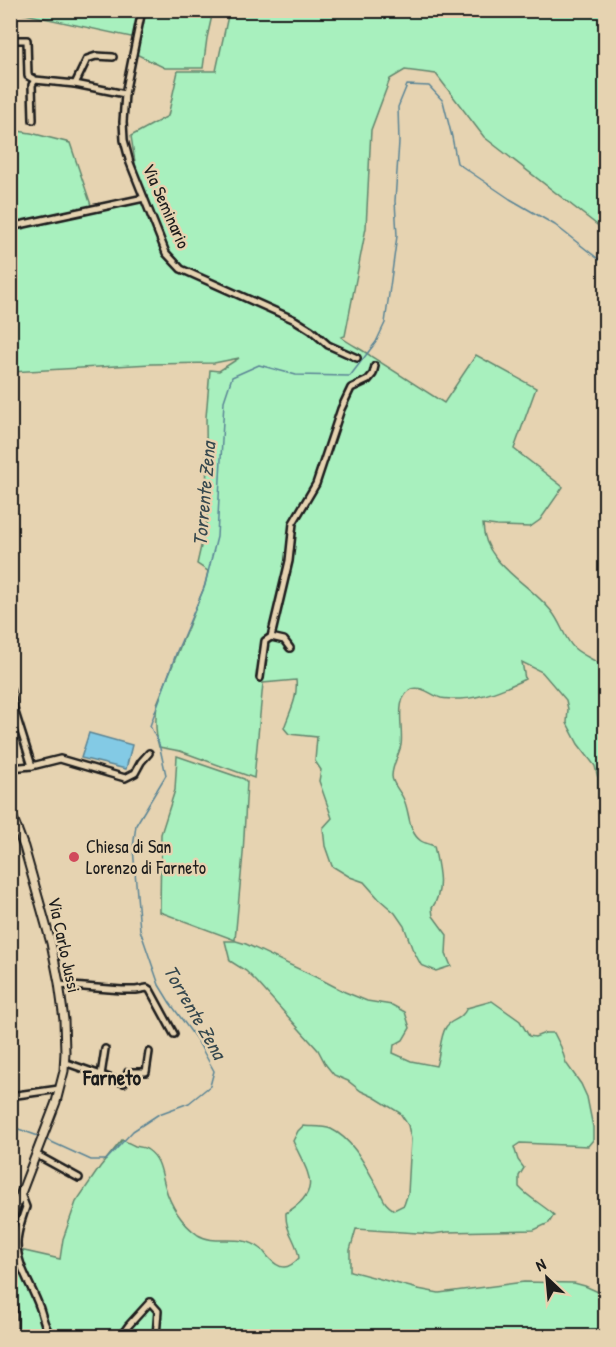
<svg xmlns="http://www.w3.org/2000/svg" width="616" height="1347" viewBox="0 0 616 1347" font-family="'Patrick Hand',sans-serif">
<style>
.green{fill:#a8f0be;stroke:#62866d;stroke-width:1.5}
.water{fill:#83cae5;stroke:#5a8495;stroke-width:1.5}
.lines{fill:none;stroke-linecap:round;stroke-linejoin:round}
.stream{stroke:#5a8495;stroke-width:1.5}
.minor-casing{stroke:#1c1c1c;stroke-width:10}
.tertiary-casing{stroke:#1c1c1c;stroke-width:11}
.minor{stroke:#e6d3b1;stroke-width:5}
.tertiary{stroke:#e6d3b1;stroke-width:7}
.poi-dot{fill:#d1495b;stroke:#e6d3b1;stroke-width:2}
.labels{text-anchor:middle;stroke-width:5;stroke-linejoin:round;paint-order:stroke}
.street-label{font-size:18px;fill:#1c1c1c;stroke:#e6d3b1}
.poi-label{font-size:18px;fill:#1c1c1c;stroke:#e6d3b1;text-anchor:start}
.water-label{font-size:20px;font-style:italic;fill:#36484e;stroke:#e6d3b1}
.quarter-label{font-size:21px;font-weight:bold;fill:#1c1c1c;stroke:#e6d3b1}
</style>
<rect width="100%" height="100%" fill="#e6d3b1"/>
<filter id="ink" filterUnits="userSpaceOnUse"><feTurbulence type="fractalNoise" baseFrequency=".0167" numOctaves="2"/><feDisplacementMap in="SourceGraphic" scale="12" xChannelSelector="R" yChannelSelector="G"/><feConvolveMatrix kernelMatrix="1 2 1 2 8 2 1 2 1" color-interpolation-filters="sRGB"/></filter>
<g filter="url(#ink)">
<g class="green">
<path d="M11 11V10L213 11 207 38 203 68H165L134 53 136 38Z"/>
<path d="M229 11H605V231L484 137 436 74 405 70 390 79 371 130 366 228 345 336 341 337C351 345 362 349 372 357L444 403 476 355 536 388 514 449 563 487 540 520 530 527 497 526 483 524C484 565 529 582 552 612 561 623 564 638 574 648 583 656 596 660 605 668V841L602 838 599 828 598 778 595 766 578 744 567 723 568 709 566 700 542 672 522 662 525 679C504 689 483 698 460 699 454 699 447 699 441 698 432 696 422 685 412 689 393 698 404 729 401 745 399 755 392 765 392 776 392 784 401 792 404 800 410 813 408 832 421 841 424 843 430 844 434 846 438 866 445 890 432 908L433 916 447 935 446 954 451 966 436 971 421 965 412 948 404 926 395 913 379 899 364 882 350 877 332 866 325 846 323 828 332 818 319 781 321 770 315 761 317 737 289 734 284 728C290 711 298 698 296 680L263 683 254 778 180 751 159 747C155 732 155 720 157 704L205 585 208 571 197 564 207 520 206 417 210 370 219 371 239 358 214 363 151 364 11 372V130L31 133 70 143 93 211 141 201 131 136 168 116 178 71H216Z"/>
<path d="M177 756 244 779 247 782 243 854 235 940 160 912 161 834 175 790Z"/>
<path d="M225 941H236L246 944 322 980 345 992 367 1001 392 1005 405 1012 410 1028 403 1040 394 1045 393 1053 411 1061 436 1066C440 1055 440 1036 446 1027 451 1019 461 1021 467 1008L492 1001 520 1021 529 1036 535 1037 545 1033H554L561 1047 566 1063 581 1084 587 1097 593 1127V1140L588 1146 520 1143 514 1147 518 1160 524 1168 519 1176V1187C529 1198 543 1205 554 1215L549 1223 534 1230 447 1232 433 1234 356 1229 350 1250V1271L418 1289 439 1293 524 1282 574 1283 585 1286 605 1295V1336H11V1248L60 1259 63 1239 76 1202 100 1167 122 1140C127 1142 131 1144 135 1146 139 1147 145 1147 148 1150 161 1159 161 1173 165 1186 170 1205 182 1224 198 1235 215 1246 241 1233 260 1248 263 1250 266 1255 269 1258 280 1270 288 1270 299 1258 297 1240 285 1232 286 1213 325 1189 307 1173 293 1141L298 1131 303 1126C311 1127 323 1126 331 1129 354 1140 366 1167 378 1188 384 1199 383 1203 394 1210L404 1205 408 1193 411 1139 408 1125 400 1113 374 1097 361 1091 348 1081 334 1075 326 1065 318 1050 257 982 246 971 230 961Z"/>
</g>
<path class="water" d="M89 733 132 745 126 769 81 758Z"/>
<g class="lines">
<g class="stream">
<path d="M10 1126 41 1137"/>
<path d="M45 1139 91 1160H106L133 1131 159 1114 189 1103 210 1086 214 1071 197 1040 170 1003 159 985 140 930 133 848 136 825 166 775 159 744 150 726 177 651 204 588 217 537 224 401 232 377 259 365 296 375 350 376 376 342 385 323 397 236 395 201 399 142 398 107 407 85 429 86 443 101 452 137 457 163 510 199 555 225 606 265"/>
</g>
<defs>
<g id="minor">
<path d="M142 10 125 94 123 122 124 140 130 163 166 253 181 269 295 320 311 330 328 345 357 358"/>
<path d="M10 40H27L28 76 35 80 75 84 125 94"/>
<path d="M75 84 87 59 96 56 113 57"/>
<path d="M33 120 32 85 35 80"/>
<path d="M10 227 144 198"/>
<path d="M271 637 284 640 290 648"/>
<path d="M260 678 265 641 271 637 289 561 293 523 316 484 341 409 351 388 368 380 373 374 375 366"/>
<path d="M10 689 14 709 32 766"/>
<path d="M10 768 32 766 60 759 125 778 135 773 141 762 149 753"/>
<path d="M59 985 122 990H136L147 988 150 990 174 1034"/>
<path d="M64 1062 124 1083 128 1072H146L149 1052"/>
<path d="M101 1075 105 1049"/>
<path d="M10 1096 59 1089"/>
<path d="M39 1156 79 1178"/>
<path d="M21 1194 26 1207C22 1218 17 1232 17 1244 17 1266 32 1286 39 1306 43 1316 44 1328 52 1336"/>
<path d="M121 1336 129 1325 150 1302 158 1311 156 1336"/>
<path d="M352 1336H354"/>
</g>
<g id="tertiary">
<path d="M10 810 24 847 51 943 59 983 64 1020 65 1052 64 1071 56 1102 15 1209 10 1227"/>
<path d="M10 1289 13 1309V1336"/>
</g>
</defs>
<use href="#minor" class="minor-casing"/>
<use href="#tertiary" class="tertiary-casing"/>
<use href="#minor" class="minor"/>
<use href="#tertiary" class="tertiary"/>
</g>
</g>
<circle class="poi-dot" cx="74" cy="857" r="6"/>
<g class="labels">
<g class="street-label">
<text transform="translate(166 206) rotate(66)" y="6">Via Seminario</text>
<text transform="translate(64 945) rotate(78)" y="6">Via Carlo Jussi</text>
</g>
<g class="poi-label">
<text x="86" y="853">Chiesa di San<tspan x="86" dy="21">Lorenzo di Farneto</tspan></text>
</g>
<g class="water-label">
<text transform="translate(204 494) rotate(-85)" y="7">Torrente Zena</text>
<text transform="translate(195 1012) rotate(60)" y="7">Torrente Zena</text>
</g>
<g class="quarter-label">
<text x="112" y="1085">Farneto</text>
</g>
</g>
<rect width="616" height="1347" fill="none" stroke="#e6d3b1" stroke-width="36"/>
<rect x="18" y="18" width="580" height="1311" fill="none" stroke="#1c1c1c" stroke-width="2" filter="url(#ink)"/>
<g transform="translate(547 1278) rotate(334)" stroke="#e6d3b1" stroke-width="4.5" paint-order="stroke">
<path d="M0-4.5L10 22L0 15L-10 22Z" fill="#1c1c1c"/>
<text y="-9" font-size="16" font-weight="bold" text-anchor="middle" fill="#1c1c1c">N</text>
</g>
</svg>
